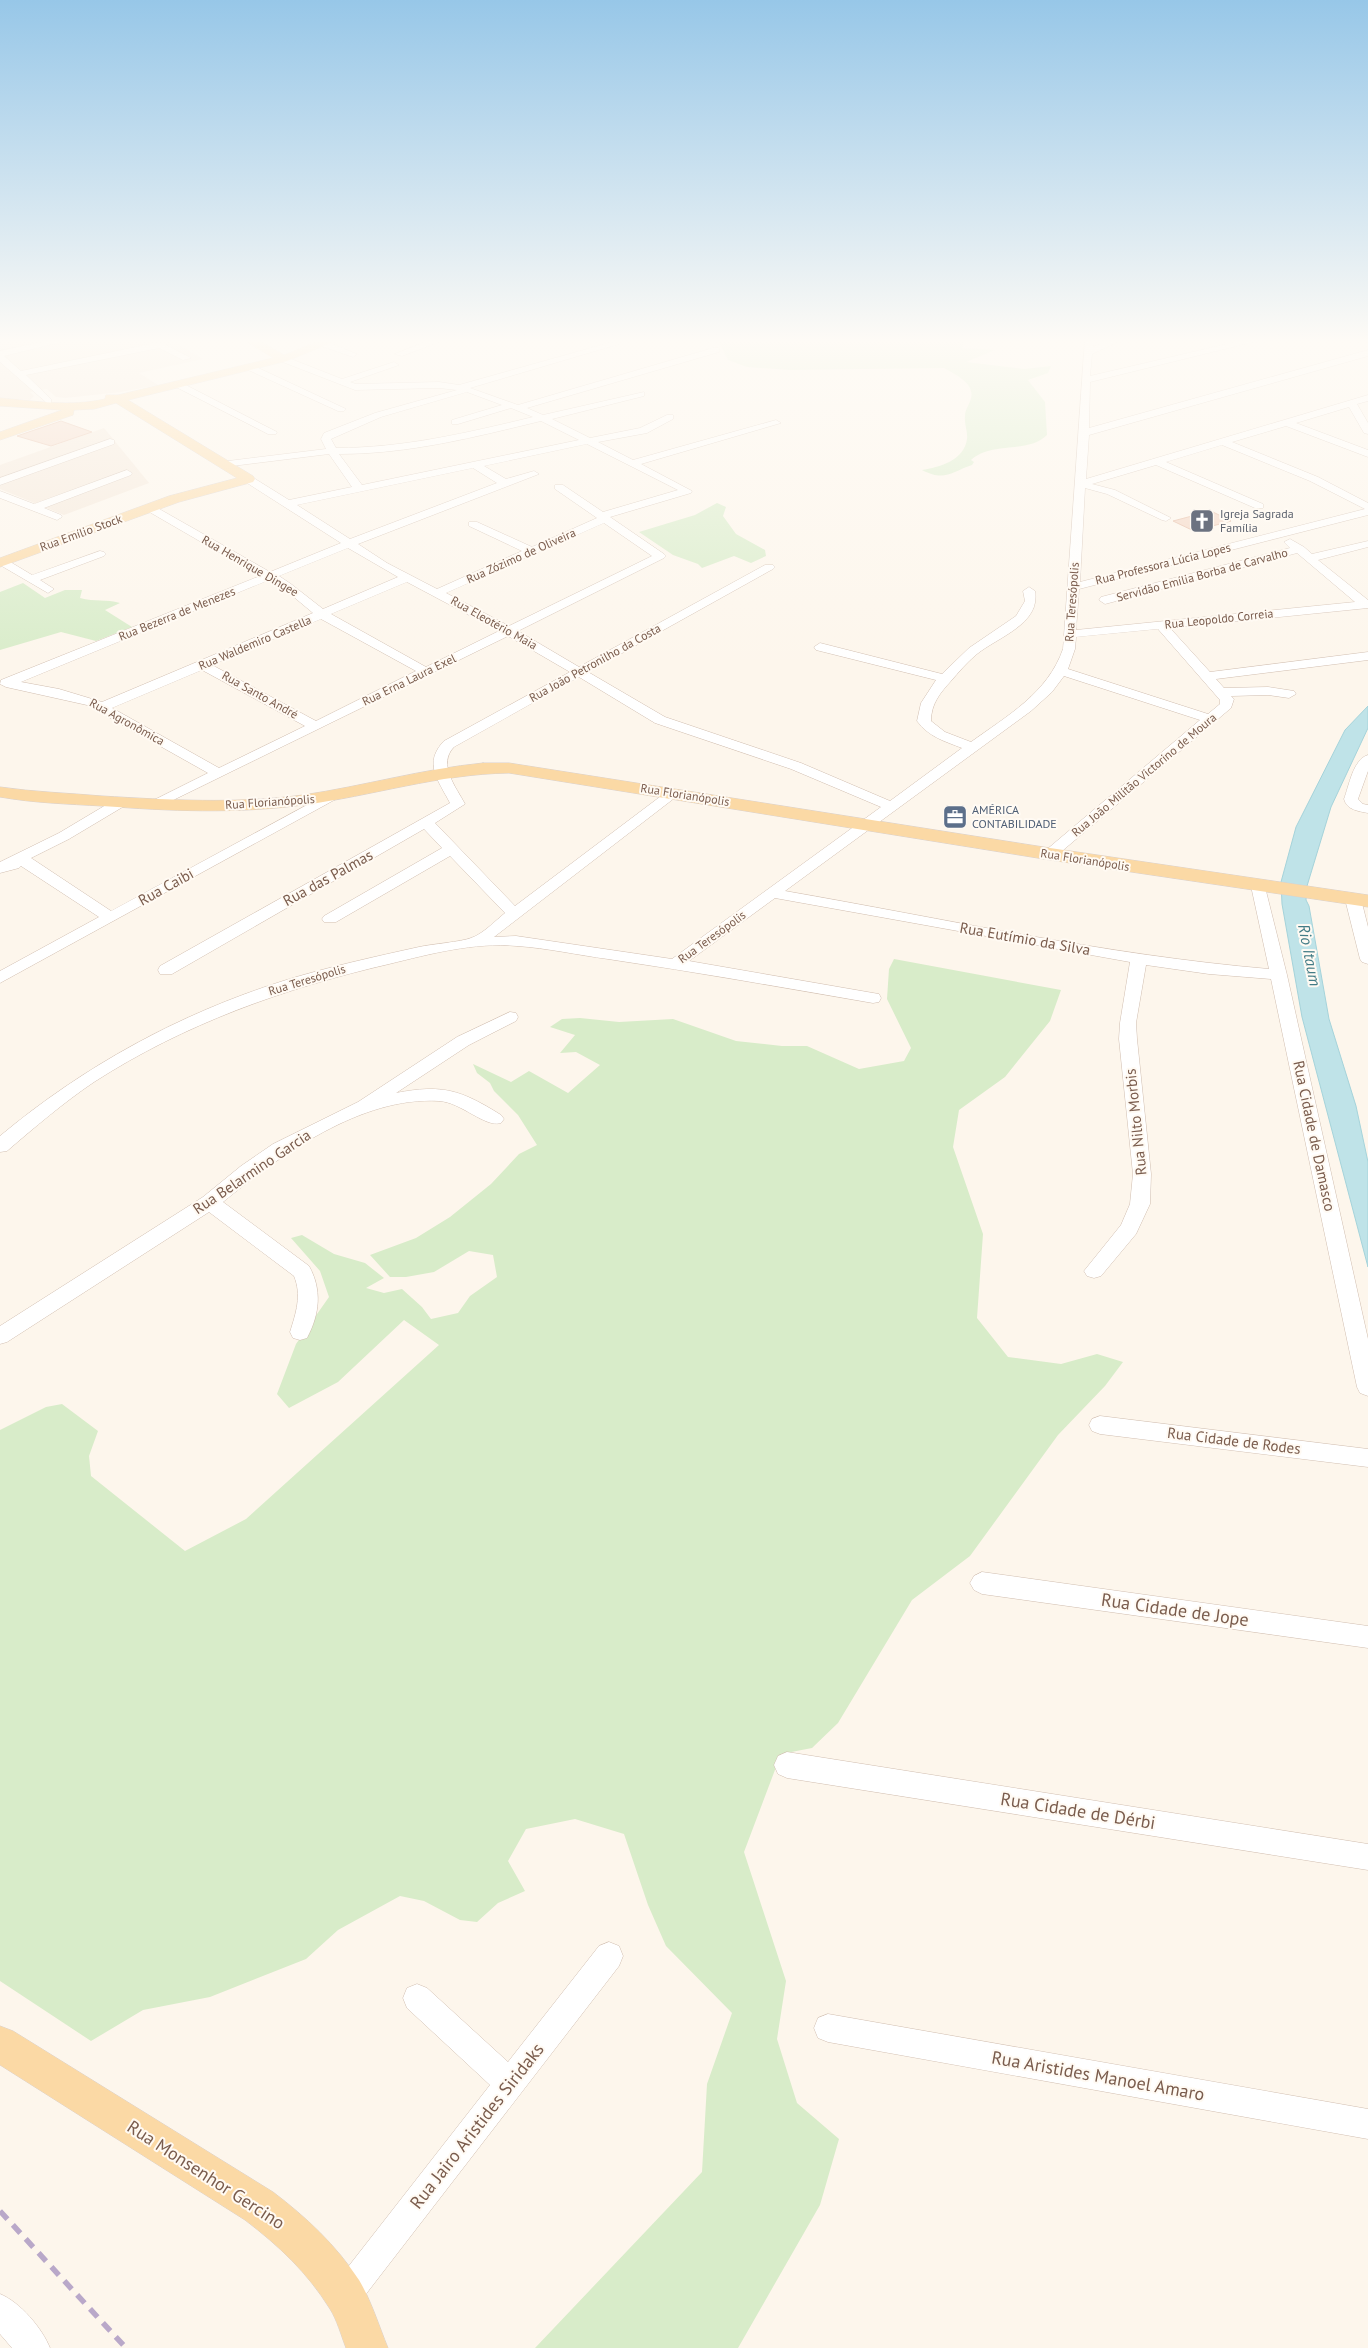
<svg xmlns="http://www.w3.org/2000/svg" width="1368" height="2348" viewBox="0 0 1368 2348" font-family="'PT Sans',sans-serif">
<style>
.residential{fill:#f5e8da}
.green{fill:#d8ecc9}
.water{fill:#bfe3e8;stroke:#a5d3da}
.building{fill:#f3d5c3;stroke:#e6bba3}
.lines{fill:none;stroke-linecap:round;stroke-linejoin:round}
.minor-casing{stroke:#d1beb0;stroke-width:1}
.major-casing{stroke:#dad1cd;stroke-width:1}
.minor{fill:#fff;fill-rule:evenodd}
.major{fill:#fbd9a5;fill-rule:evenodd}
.rail{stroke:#b9a8c9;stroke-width:5.5;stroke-dasharray:11 8;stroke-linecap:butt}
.labels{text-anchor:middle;stroke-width:4;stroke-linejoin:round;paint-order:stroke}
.far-worship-label{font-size:12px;fill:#5b616d;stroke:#fffaf3;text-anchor:start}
.far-street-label{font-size:12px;fill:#7a5c4d;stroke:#fffaf3}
.far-service-label{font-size:12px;fill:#4e5e75;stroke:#fffaf3;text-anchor:start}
.street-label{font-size:15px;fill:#7a5c4d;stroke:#fffaf3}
.water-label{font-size:16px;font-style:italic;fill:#437c86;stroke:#fffaf3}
.near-street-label{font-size:18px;fill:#7a5c4d;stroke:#fffaf3}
</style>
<rect width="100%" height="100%" fill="#fdf6ec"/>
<g class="residential">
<path d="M0 340H171L203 359 139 373 158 385 121 392 65 398 56 397 47 389 30 392 34 396 30 400 0 398Z"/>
<path d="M104 428 149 483 64 515 0 489V465Z"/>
</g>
<g class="green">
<path d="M714 340H964L962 348 995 350 966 362 1024 369 1051 366 1048 373 1028 380 1045 402 1047 435C1028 454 992 441 971 460L974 462 972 465C951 472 945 482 922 470 939 467 964 461 967 439 968 432 964 424 965 416 965 409 970 404 971 398 975 383 954 374 944 368L790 370 747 367 728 360 719 342Z"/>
<path d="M717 503 726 507 723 516 736 534 765 550 766 556 751 563 734 556 702 568 698 564 673 555 639 532 695 515Z"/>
<path d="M23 583 45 598 65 590H82L80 598C95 602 106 599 120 603L105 610 132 627 96 641 61 632 0 650V592Z"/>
<path d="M894 959 1061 990 1050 1021 1005 1077 959 1110 953 1147 983 1234 977 1318 1008 1357 1061 1364 1097 1354 1123 1362 1105 1386 1058 1435 970 1556 912 1600 838 1723 812 1748 781 1754 744 1852 786 1981 777 2039 797 2103 839 2139 820 2205 738 2348H535L702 2172 707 2084 732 2013 666 1946 648 1905 624 1834 575 1819 526 1829 508 1861 525 1891 498 1903 477 1922 460 1920 424 1901 400 1896 338 1930 306 1959 210 1997 143 2010 91 2041 0 1981V1430L46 1407 62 1404 98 1431 89 1456 91 1476 185 1551 246 1519 439 1345 404 1320 338 1382 289 1408 277 1394 296 1344 329 1297 320 1271 291 1238 302 1235 334 1254 365 1263 384 1278 366 1288 384 1293 402 1289 422 1307 431 1319 458 1313 470 1296 497 1277 493 1255 469 1251 434 1272 406 1277H390L370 1255 416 1238 450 1217 491 1184 519 1154 537 1145 518 1115 494 1091 490 1083 477 1073 473 1064 511 1082 529 1071 568 1093 600 1065 576 1052 560 1053 575 1035 550 1027 562 1019 580 1018 619 1022 673 1019 736 1041 782 1046H807L859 1069 904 1061 911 1048 887 999 889 969Z"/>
</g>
<path class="water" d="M1368 706V728L1331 807 1307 886 1306 900 1309 906 1329 1019 1356 1106 1368 1162V1267L1302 1017 1282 904 1281 882 1296 827 1345 730Z"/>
<g class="building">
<path d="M61 421 92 432 51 446 17 436Z"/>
<path d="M1211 511 1231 521 1194 531 1173 521Z"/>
</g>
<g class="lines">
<defs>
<g id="minor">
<path d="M51 340H69L4 356 21 371 160 342 191 358 183 360 159 348 26 375 51 399V403L48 404 0 362V351Z"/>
<path d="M430 340H444L402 356 395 354Z"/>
<path d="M1085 340H1093V347L1109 340H1122L1092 354 1090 376 1244 340H1261L1090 382 1089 428 1368 350V356L1089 435 1086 479 1368 395V401L1357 404 1368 423V434L1364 433 1349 407 1296 423 1368 450V457L1286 426 1232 442 1318 477 1368 503V515L1079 589 1076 630 1355 602 1297 553 1105 604 1099 600 1101 597 1290 548 1284 542 1290 539 1304 547 1312 554 1368 541V547L1318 560 1368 600V608L1170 628 1210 672 1368 652V660L1216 679 1224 688 1268 687 1294 691 1296 694 1289 698 1268 695 1231 696 1234 699 1231 708 1055 857 1050 858 1043 854 1045 851 1200 720 1064 676 1052 692 1031 711 785 891C946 919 1106 955 1269 969L1251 886 1259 881 1264 883 1287 975 1368 1339V1396L1360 1393 1357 1387 1271 979 1209 974 1146 965 1136 1023 1137 1039 1151 1174 1150 1204 1136 1234 1101 1276 1094 1278 1087 1276 1084 1271 1121 1225 1130 1204 1133 1174 1119 1039 1120 1023 1130 962 775 898 689 961 873 993 879 994 881 998 879 1002 873 1003C785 988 697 972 608 959 578 955 547 948 517 946 474 942 430 954 389 964 285 988 184 1024 94 1082 63 1103 35 1127 7 1151L0 1152V1136C84 1066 179 1014 283 981 328 967 374 957 419 947 432 944 461 942 471 938 483 934 495 921 505 913L450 856 336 922H324L322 919 324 916 442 848 424 829 172 974H160L158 970 160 966 450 803C438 780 423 763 444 741L570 672 508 636 157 808 152 807 150 804 152 801 208 773 87 705 6 687 0 684 1 680 260 576 146 510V506H154L270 572 341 543 244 481V477H252L289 500 352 487 329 454 224 467 220 466V462L326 449 321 439 324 433 375 413 457 390 439 388 355 390 280 361V357H286L342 379 394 362 399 365 350 382 356 384 439 382 459 385 612 342 619 344 470 388 518 405 713 348H719V352L527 408 543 415 644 392V396L552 419 590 438 640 428 667 415H673V419L647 433 598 442 633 460 776 420 781 423 641 464 692 491 691 493 610 517 664 554 666 556 664 558 518 631 579 667 765 565H773L775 567 773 569 588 672 665 717 801 763 890 801 962 748C944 741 929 737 917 721L921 703 936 680 816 650 814 647 820 643 942 674 969 648 1016 616 1025 601 1023 591 1029 587 1035 591C1041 624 998 637 977 654 967 662 958 673 951 681 940 693 931 704 931 721L945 732 971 742C1007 716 1048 693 1063 649ZM467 392 502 405 452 420V424H458L511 408 533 417C467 433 403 448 336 448L331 439 381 417ZM541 421 579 440 362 485 339 454C409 454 475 437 541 421ZM587 444 678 490 603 512 563 485H555V489L597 518 532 547 477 522H469V526L522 551 437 589 387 563 358 544 539 474 534 471 506 479 484 466ZM1222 445 1310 481 1365 509 1080 582 1085 488 1107 494 1162 520 1166 521 1171 518 1115 490 1092 484 1156 465 1255 508H1263V504L1166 462ZM473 468 497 483 350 539 297 505ZM604 523 652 556 509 626 446 593ZM348 548 398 577 323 609 291 584 279 576ZM269 580 283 588 313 613 102 702 59 689 21 682ZM407 582 499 631 426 667 331 614ZM321 619 416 671 316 721 212 665ZM1158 629 1220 700V704L1208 714 1068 669 1075 649 1076 637ZM202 670 305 726 219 768 112 708ZM579 677 655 723 791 769 881 807 672 959 516 936 494 937 681 793 679 790H669L515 906 435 823 465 804C456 787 437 764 454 747Z"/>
<path d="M321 342H327L357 354 353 357 321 346Z"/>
<path d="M246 365H252L346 409 344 411H338L246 369Z"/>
<path d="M174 382H180L277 432 276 434H268L174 386Z"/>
<path d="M110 439 114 440V444L0 485V478Z"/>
<path d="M127 470 132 473 131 475 44 508 61 515 62 517 57 520 0 498V491L34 504Z"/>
<path d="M100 551 104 552 106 554 104 556 40 580 54 589 48 593 0 565V559L7 560 32 575Z"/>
<path d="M1368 755V771L1358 799 1363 804 1368 805V813C1358 811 1347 810 1344 799 1349 786 1353 759 1368 755Z"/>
<path d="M331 792 336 793 338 796 336 799 0 983V971L99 917 21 866 19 868 0 873V862L59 833 116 799H126L128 802 126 805 69 839 31 858 111 911Z"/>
<path d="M1353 894 1358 896 1361 899 1368 927V964L1362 962 1360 959 1345 899 1348 896Z"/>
<path d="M510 1012 516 1013 518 1017 516 1021 469 1045 396 1093C443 1084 461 1090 501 1115L504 1119 501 1123C485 1128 461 1102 439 1101 362 1096 280 1155 223 1202L309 1266C322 1289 320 1314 307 1338L300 1340 293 1338 290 1332C296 1313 302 1295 294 1276L209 1212 7 1342 0 1344V1326L203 1197 241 1166 273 1144 358 1102 457 1037Z"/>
<path d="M1100 1416 1368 1449V1467L1100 1434 1092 1431 1089 1425 1092 1419Z"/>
<path d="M982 1572 1368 1626V1648L982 1594 974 1590 970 1583 974 1576Z"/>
<path d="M787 1752 1368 1844V1870L787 1778 778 1774 774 1765 778 1756Z"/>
<path d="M609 1942 619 1946 623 1956 619 1966 356 2307 345 2312 334 2307 329 2296 334 2285 490 2085 407 2008 403 1998 407 1988 417 1984 427 1988 508 2062 599 1946Z"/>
<path d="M828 2014 1368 2109V2139L828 2042 818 2038 814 2028 818 2018Z"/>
<path d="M0 2294C20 2302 42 2328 50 2348H12L0 2334Z"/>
</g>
<g id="major">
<path d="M244 340H258L284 355 322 340H338L287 361 128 400 253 476 255 479 253 482 179 502 0 567V558L169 496 237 478 116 403 94 409 74 410 73 415 0 440V432L62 410 0 406V398C35 401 70 407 105 399L106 395H118L273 358Z"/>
<path d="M483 763H509L1050 848 1368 895V907L1050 860 509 773C439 774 372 796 303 805 236 814 169 811 102 806 68 804 34 803 0 797V787C34 792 68 793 102 796 169 800 236 804 303 795 364 786 422 769 483 763Z"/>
<path d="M0 2026 13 2031 273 2192C306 2217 336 2245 359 2280 371 2300 379 2326 388 2348H346C341 2335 337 2320 330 2309 307 2272 279 2246 245 2220L0 2065Z"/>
</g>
</defs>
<use href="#minor" class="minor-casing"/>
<use href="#major" class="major-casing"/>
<use href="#minor" class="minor"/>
<use href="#major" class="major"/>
<path class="rail" d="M0 2211 126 2348"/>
</g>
<linearGradient id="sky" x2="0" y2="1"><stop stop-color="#97c7e8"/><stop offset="0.51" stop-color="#fefbf6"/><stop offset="1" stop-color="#fefbf6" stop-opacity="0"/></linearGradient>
<rect width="1368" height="669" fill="url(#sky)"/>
<defs>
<symbol id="church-square" viewBox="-11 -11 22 22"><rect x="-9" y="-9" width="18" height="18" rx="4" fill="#6b7280" stroke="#fffaf3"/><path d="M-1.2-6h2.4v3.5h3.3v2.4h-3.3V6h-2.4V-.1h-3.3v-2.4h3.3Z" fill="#fff"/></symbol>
<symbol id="office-square" viewBox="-11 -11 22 22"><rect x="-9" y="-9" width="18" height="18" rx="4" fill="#5c6f8a" stroke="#fffaf3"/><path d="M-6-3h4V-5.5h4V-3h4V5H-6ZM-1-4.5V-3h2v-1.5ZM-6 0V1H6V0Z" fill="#fff"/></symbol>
</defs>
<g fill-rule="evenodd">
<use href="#church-square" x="1188" y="507" width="28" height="28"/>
<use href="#office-square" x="941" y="803" width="28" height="28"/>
</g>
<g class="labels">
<g class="far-worship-label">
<text x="1220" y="518">Igreja Sagrada<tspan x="1220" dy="14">Família</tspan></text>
</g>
<g class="far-street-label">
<text transform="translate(81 533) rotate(-20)" y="4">Rua Emílio Stock</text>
<text transform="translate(521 556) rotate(-24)" y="4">Rua Zózimo de Oliveira</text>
<text transform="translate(1163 564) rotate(-14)" y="4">Rua Professora Lúcia Lopes</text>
<text transform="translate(250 566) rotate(30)" y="4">Rua Henrique Dingee</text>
<text transform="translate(1202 575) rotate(-15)" y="4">Servidão Emília Borba de Carvalho</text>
<text transform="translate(1072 602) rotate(-86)" y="4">Rua Teresópolis</text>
<text transform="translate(177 614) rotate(-22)" y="4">Rua Bezerra de Menezes</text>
<text transform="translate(1219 619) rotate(-6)" y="4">Rua Leopoldo Correia</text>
<text transform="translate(494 623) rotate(29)" y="4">Rua Eleotério Maia</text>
<text transform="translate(255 643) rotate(-23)" y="4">Rua Waldemiro Castella</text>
<text transform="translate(595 663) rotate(-29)" y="4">Rua João Petronilho da Costa</text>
<text transform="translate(409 680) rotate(-26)" y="4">Rua Erna Laura Exel</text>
<text transform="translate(260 695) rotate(29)" y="4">Rua Santo André</text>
<text transform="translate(127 722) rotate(29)" y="4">Rua Agronômica</text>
<text transform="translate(1144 775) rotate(-40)" y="4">Rua João Militão Victorino de Moura</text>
<text transform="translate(685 795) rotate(9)" y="4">Rua Florianópolis</text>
<text transform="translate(270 802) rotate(-4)" y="4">Rua Florianópolis</text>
<text transform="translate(1085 860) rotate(9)" y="4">Rua Florianópolis</text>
<text transform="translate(712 937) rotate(-36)" y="4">Rua Teresópolis</text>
<text transform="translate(307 980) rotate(-17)" y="4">Rua Teresópolis</text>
</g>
<g class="far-service-label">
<text x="972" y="814">AMÉRICA<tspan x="972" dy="14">CONTABILIDADE</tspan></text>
</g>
<g class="street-label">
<text transform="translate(328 878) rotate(-29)" y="5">Rua das Palmas</text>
<text transform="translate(166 887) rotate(-29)" y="5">Rua Caibi</text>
<text transform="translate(1025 939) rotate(10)" y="5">Rua Eutímio da Silva</text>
<text transform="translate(1136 1122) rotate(-96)" y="5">Rua Nilto Morbis</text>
<text transform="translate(1314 1136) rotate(78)" y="5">Rua Cidade de Damasco</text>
<text transform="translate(252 1172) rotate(-34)" y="5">Rua Belarmino Garcia</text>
<text transform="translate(1234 1441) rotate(7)" y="5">Rua Cidade de Rodes</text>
</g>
<g class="water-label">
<text transform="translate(1310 955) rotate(79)" y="6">Rio Itaum</text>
</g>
<g class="near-street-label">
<text transform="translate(1175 1610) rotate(8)" y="6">Rua Cidade de Jope</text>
<text transform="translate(1078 1811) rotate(9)" y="6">Rua Cidade de Dérbi</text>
<text transform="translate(1098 2076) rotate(10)" y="6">Rua Aristides Manoel Amaro</text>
<text transform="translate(477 2126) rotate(-52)" y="6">Rua Jairo Aristides Siridaks</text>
<text transform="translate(206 2175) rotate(33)" y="6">Rua Monsenhor Gercino</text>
</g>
</g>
</svg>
